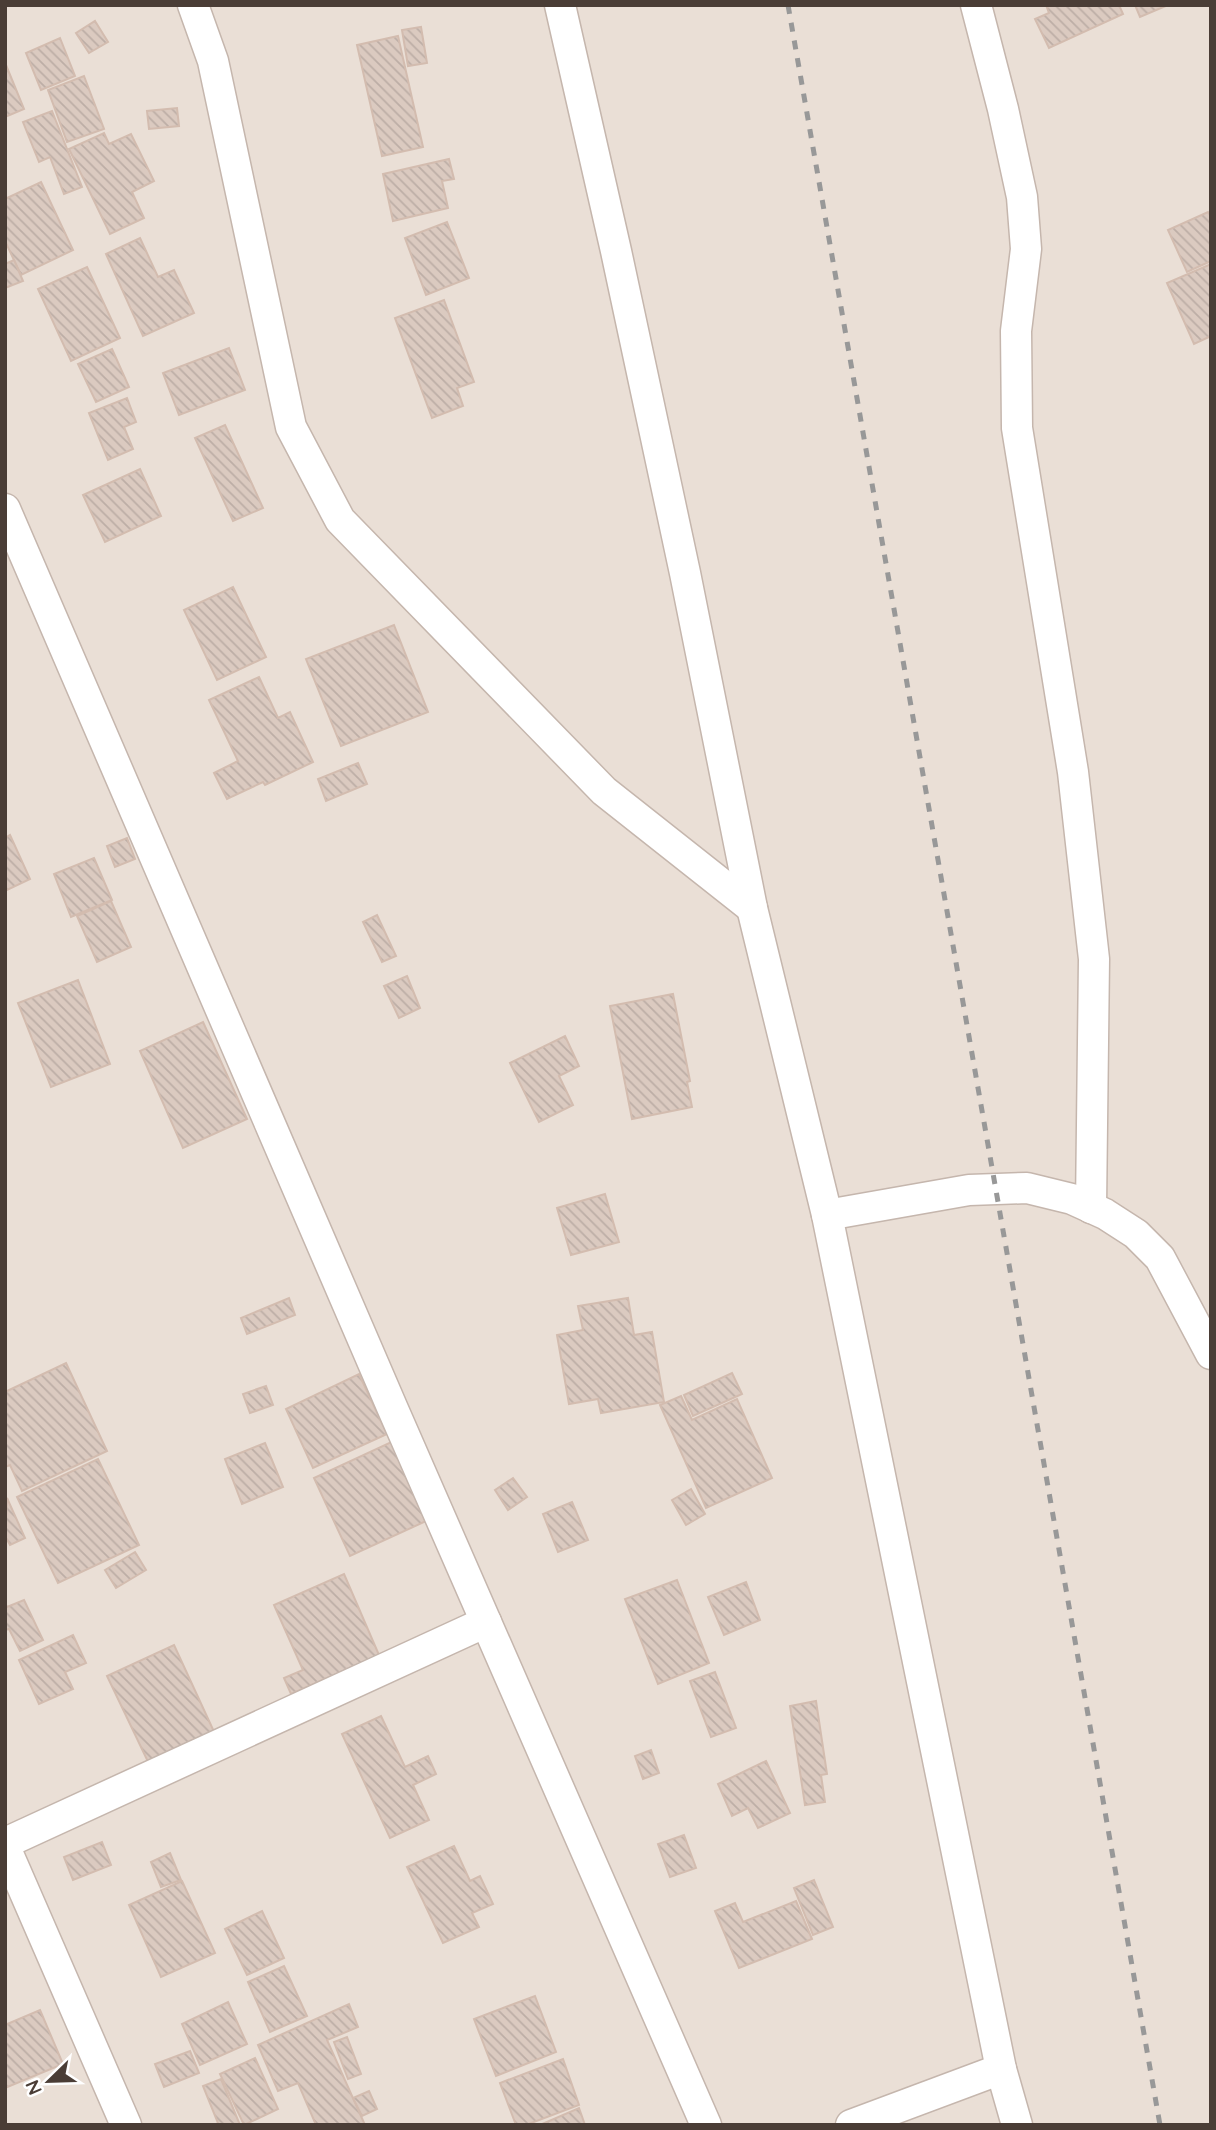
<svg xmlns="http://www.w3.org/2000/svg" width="1216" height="2130" viewBox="0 0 1216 2130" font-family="Quicksand,sans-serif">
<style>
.residential{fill:#eadfd6}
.building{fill:url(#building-back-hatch);stroke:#d3bcaf;stroke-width:2}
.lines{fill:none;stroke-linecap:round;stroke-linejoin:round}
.minor-casing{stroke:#c5b6ad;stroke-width:33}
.minor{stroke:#fff;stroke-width:30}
.rail{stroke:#989898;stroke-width:5;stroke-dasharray:9 9;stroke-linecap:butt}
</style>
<defs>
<pattern id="building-back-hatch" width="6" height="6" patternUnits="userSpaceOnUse" patternTransform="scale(1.75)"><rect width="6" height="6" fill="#dbcac0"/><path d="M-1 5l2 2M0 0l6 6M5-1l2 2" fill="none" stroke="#bdaea6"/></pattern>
</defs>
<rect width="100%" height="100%" fill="#f5eee8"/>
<rect class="residential" x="5" y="5" width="1206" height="2120"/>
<g class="building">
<path d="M1046 5H1119L1123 14 1049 48 1035 19 1049 13Z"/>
<path d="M1135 5H1168L1140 17Z"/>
<path d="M95 21 108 42 89 53 76 33Z"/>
<path d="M421 27 427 63 408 66 402 30Z"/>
<path d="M398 36 423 147 382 156 357 45Z"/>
<path d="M60 38 75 76 41 90 26 53Z"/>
<path d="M6 65 24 109 5 117V65Z"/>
<path d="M84 76 104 129 67 142 48 90Z"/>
<path d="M177 108 179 126 149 129 147 111Z"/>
<path d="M52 111 82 187 64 194 50 157 39 162 23 122Z"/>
<path d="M104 133 109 144 131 134 154 181 132 192 144 218 110 234 69 149Z"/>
<path d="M449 159 454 179 442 181 448 208 393 221 383 174Z"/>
<path d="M41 182 73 250 21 275 5 241V199Z"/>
<path d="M1208 212 1211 217V261L1187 272 1168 230Z"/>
<path d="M447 222 469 278 426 295 405 238Z"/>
<path d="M140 238 158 277 174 270 194 313 143 336 106 254Z"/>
<path d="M14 260 23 281 5 288V264Z"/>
<path d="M1211 264V336L1194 344 1167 283Z"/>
<path d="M87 267 120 338 71 361 38 289Z"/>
<path d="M444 300 474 382 457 388 463 406 432 418 395 318Z"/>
<path d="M229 348 245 390 179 415 163 373Z"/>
<path d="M112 349 129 387 96 402 78 364Z"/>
<path d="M127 398 136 422 124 427 133 449 108 460 89 413Z"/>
<path d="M225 425 263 508 233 521 195 438Z"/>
<path d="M140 469 161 516 105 542 83 495Z"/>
<path d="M233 587 266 657 217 680 184 610Z"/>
<path d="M394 625 428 712 341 746 306 659Z"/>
<path d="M259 677 278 718 290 712 313 762 265 785 263 782 227 799 214 773 238 761 209 700Z"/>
<path d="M358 763 367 784 326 801 318 779Z"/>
<path d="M10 835 30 879 5 891V838Z"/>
<path d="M127 838 135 859 115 867 107 846Z"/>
<path d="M94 858 112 900 71 917 54 874Z"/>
<path d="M111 901 131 947 97 962 77 916Z"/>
<path d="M377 915 396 956 382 962 363 922Z"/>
<path d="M407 976 420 1008 399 1018 384 986Z"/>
<path d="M78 980 110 1064 51 1087 18 1003Z"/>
<path d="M673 994 690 1081 687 1082 692 1107 632 1119 610 1006Z"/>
<path d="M203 1022 247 1119 183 1148 140 1051Z"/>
<path d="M565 1036 579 1066 559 1076 573 1105 539 1122 510 1063Z"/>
<path d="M605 1194 619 1242 571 1255 557 1208Z"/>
<path d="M289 1298 295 1315 247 1334 241 1318Z"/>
<path d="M628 1298 634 1335 652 1332 664 1402 601 1413 598 1399 569 1404 557 1335 583 1330 578 1306Z"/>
<path d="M66 1363 107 1451 22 1491 10 1465 5 1467V1392Z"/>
<path d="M732 1373 742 1394 693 1416 684 1395Z"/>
<path d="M359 1374 387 1434 313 1468 286 1409Z"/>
<path d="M266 1386 273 1405 250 1413 243 1394Z"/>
<path d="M681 1396 692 1420 737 1399 772 1478 706 1508 660 1405Z"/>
<path d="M400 1438 437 1516 350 1556 314 1478Z"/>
<path d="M265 1443 283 1487 242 1504 225 1459Z"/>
<path d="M98 1459 139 1545 58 1583 17 1497Z"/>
<path d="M513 1478 527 1497 508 1510 495 1490Z"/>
<path d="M691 1489 705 1514 686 1525 672 1500Z"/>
<path d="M7 1498 25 1538 10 1545 5 1536Z"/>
<path d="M572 1502 588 1540 558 1552 543 1514Z"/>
<path d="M135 1552 146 1570 116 1588 105 1570Z"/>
<path d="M344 1574 379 1655 291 1694 284 1678 303 1670 274 1605Z"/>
<path d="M677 1580 709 1663 658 1684 625 1599Z"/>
<path d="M746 1582 760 1620 724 1635 708 1597Z"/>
<path d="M24 1600 43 1640 20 1651 9 1629 5 1630V1603L7 1607Z"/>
<path d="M73 1635 86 1663 65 1672 73 1689 39 1704 19 1660Z"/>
<path d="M174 1645 216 1736 150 1766 107 1676Z"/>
<path d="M715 1672 736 1728 711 1737 690 1681Z"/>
<path d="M816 1701 827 1774 821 1775 825 1802 805 1805 790 1706Z"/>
<path d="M381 1716 405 1767 428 1756 436 1774 413 1785 429 1820 390 1838 342 1734Z"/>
<path d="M651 1750 659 1773 643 1779 635 1756Z"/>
<path d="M766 1761 790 1813 758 1828 748 1808 732 1816 718 1784Z"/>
<path d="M684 1835 696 1868 670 1877 658 1844Z"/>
<path d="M102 1842 111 1865 73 1880 64 1857Z"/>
<path d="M454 1846 470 1881 480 1876 493 1904 472 1913 479 1927 443 1943 407 1867Z"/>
<path d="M170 1853 181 1880 161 1887 151 1862Z"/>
<path d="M814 1880 833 1927 813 1935 794 1888Z"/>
<path d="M182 1881 215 1953 161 1977 129 1905Z"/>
<path d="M796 1901 812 1939 739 1968 715 1911 735 1903 743 1922Z"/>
<path d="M262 1911 284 1958 247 1975 225 1929Z"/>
<path d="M284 1966 307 2016 270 2032 248 1982Z"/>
<path d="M535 1996 556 2052 496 2076 474 2019Z"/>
<path d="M228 2002 247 2044 200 2065 182 2024Z"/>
<path d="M349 2004 358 2027 327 2040 365 2125H316L298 2083 278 2091 258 2045Z"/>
<path d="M40 2010 63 2064 5 2088V2025Z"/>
<path d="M347 2037 361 2074 348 2079 334 2042Z"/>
<path d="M190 2051 199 2073 164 2087 155 2064Z"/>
<path d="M255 2058 278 2109 244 2125 220 2074Z"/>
<path d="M563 2059 579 2105 526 2125H516L500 2083Z"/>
<path d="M221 2079 240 2125H215L218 2123 203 2086Z"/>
<path d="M369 2091 377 2109 362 2116 353 2098Z"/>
<path d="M579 2108 585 2125H540Z"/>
</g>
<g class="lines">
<defs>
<g id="minor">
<path d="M193 5 213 61 291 427 340 520 604 791 752 908"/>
<path d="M560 5 616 251 685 573 752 908 827 1215 1001 2069 1017 2125"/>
<path d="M976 5 1003 109 1022 197 1026 249 1016 331 1017 428 1073 772 1094 959 1091 1208"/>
<path d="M5 509 392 1407 706 2125"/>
<path d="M827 1215 969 1190 1027 1188 1072 1199 1105 1214 1136 1234 1160 1258 1211 1354"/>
<path d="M5 1843 486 1622"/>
<path d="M5 1847 126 2125"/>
<path d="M851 2125 1001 2069"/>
</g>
</defs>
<use href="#minor" class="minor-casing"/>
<use href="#minor" class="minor"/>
<path class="rail" d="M788 5 1160 2125"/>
</g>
<rect width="1216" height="2130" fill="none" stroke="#4a3d36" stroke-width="14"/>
<g transform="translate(49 2081) rotate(247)" stroke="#ffffff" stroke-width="5" paint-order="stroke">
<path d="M0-5L12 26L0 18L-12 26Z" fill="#4a3d36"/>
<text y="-10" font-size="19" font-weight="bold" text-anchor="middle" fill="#4a3d36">N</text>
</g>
</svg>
